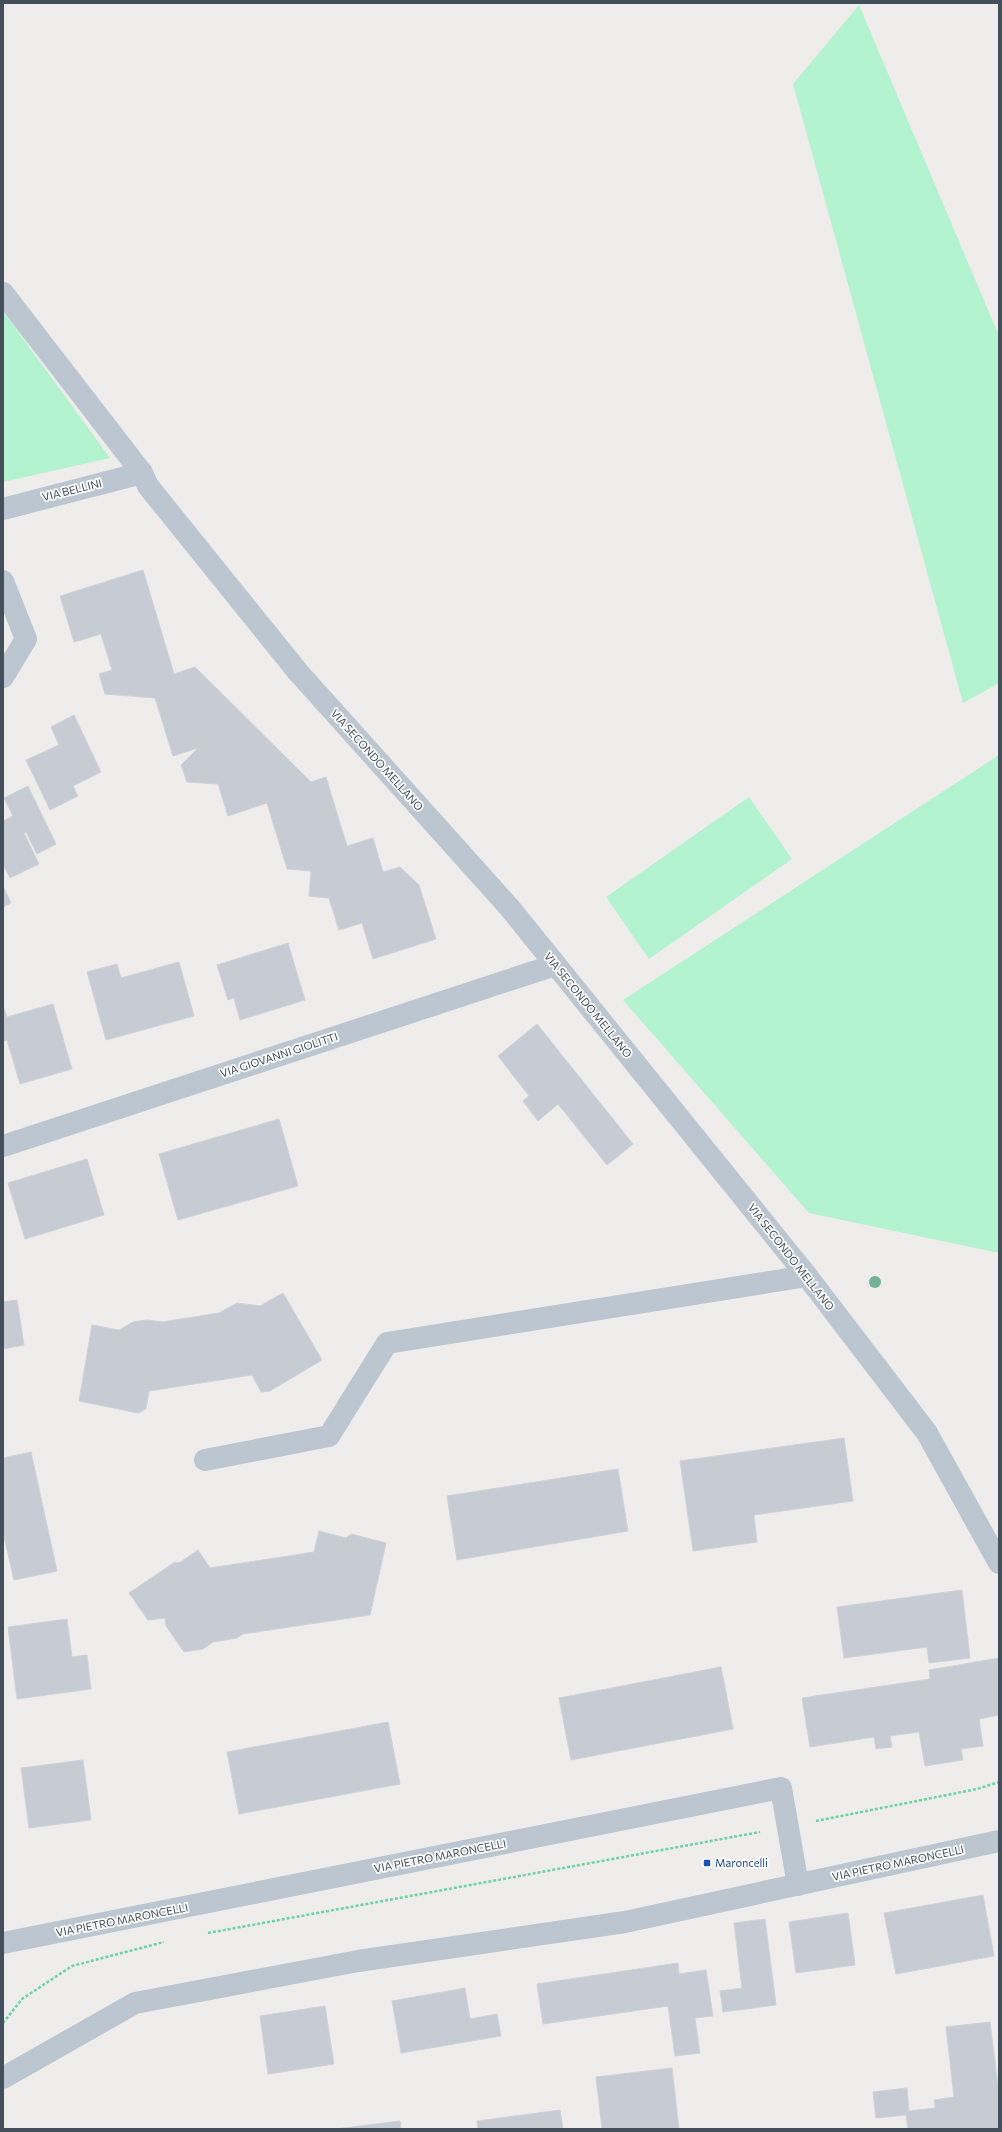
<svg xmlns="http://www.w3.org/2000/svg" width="1002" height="2132" viewBox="0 0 1002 2132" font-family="Commissioner,sans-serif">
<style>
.green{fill:#b4f3cf}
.building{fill:#c7cbd3;stroke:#cfd2d9}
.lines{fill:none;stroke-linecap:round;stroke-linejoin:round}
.path{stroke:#6ad4a4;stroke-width:2.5;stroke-dasharray:3 2;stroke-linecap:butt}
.minor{stroke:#bbc6d0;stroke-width:22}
.tree{fill:#73b295}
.transit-dot{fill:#1a4fb4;stroke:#fff;stroke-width:1.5}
.labels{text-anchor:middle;stroke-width:3.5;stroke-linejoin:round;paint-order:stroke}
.street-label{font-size:11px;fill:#434f5b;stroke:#fff}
.transit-label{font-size:11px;fill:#164399;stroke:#fff;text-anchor:start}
</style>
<rect width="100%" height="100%" fill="#efecec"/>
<g class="green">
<path d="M859 5 999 336V683L963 703 793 84Z"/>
<path d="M3 311 110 458 3 482Z"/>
<path d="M999 755V1253L809 1213 623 1000Z"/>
<path d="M749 797 792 859 649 959 606 897Z"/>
</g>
<g class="building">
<path d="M143 570 174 674 195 667 311 782 326 777 347 846 373 838 383 872 400 867 419 885 436 939 373 959 362 923 339 930 329 898 309 896 311 871 287 869 267 803 228 816 218 784 187 782 181 765 198 748 173 756 155 698 105 694 99 674 112 670 101 634 74 642 60 596Z"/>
<path d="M74 715 101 772 73 786 78 796 50 810 26 760 59 745 51 727Z"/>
<path d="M28 786 56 844 37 854 26 832 24 833 39 864 10 878 3 864V821L13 816 4 798Z"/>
<path d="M3 886 11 903 3 907Z"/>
<path d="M288 943 305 1000 240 1020 234 998 228 1000 217 965Z"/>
<path d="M179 962 194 1016 106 1040 87 972 117 964 121 978Z"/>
<path d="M53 1004 72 1069 20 1084 7 1040 3 1041V1005L7 1017Z"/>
<path d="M537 1024 633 1144 607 1165 558 1104 538 1121 523 1101 529 1096 498 1056Z"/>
<path d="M279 1119 298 1186 178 1220 159 1154Z"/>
<path d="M87 1159 104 1215 25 1239 8 1183Z"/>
<path d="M283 1293 322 1360 270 1391 261 1392 252 1375 149 1391 146 1409 138 1413 79 1401 92 1325 119 1330 133 1322 147 1320 162 1322 219 1313 237 1303 260 1306Z"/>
<path d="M17 1300 24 1345 3 1349V1302Z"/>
<path d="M844 1438 853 1501 754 1515 757 1542 693 1551 680 1461Z"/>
<path d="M31 1452 57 1571 14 1580 3 1532V1458Z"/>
<path d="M618 1469 628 1531 457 1560 447 1496Z"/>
<path d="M319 1531 346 1538 351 1534 386 1543 370 1615 243 1634 237 1638 213 1642 203 1649 184 1652 166 1626 165 1618 148 1620 129 1593 175 1562 179 1563 198 1550 210 1568 314 1552Z"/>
<path d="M962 1590 970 1658 929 1663 927 1647 844 1658 837 1607Z"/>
<path d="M67 1619 72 1657 87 1655 91 1689 17 1699 8 1627Z"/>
<path d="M999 1658V1715L979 1719 983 1746 961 1749 963 1760 925 1766 919 1732 890 1736 892 1747 876 1749 874 1737 810 1747 802 1698 930 1679 929 1670Z"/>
<path d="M721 1667 733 1729 571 1760 559 1698Z"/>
<path d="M388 1722 400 1784 239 1814 227 1752Z"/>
<path d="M83 1760 91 1820 29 1828 21 1768Z"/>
<path d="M983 1895 994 1956 896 1974 884 1913Z"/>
<path d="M848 1913 855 1965 796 1973 789 1922Z"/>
<path d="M765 1919 776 2005 723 2012 720 1991 742 1988 734 1923Z"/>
<path d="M678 1963 679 1974 706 1970 713 2016 695 2018 700 2053 675 2056 668 2006 543 2024 537 1984Z"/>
<path d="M465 1988 470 2019 497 2014 501 2036 401 2053 392 2001Z"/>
<path d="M325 2006 334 2064 268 2074 260 2016Z"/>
<path d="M990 2022 999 2094V2129H908L906 2115 876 2118 873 2092 907 2088 909 2111 935 2108 934 2100 954 2097 946 2027Z"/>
<path d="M672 2068 679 2129H602L596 2077Z"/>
<path d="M560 2110 563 2129H478L477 2121Z"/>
<path d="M400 2121 401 2129H336Z"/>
</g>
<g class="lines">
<g class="path">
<path d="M816 1821 977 1789 999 1782"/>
<path d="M208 1933 760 1832"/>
<path d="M3 2023 22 1999 72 1966 164 1942"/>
</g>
<g class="minor">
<path d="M3 293 142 473 148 486 298 672 509 907 807 1276 927 1433 999 1563"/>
<path d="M3 509 142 473"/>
<path d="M3 581 26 639 3 677"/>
<path d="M3 1146 555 965"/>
<path d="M205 1460 329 1436 387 1343 807 1276"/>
<path d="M3 1943 781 1788 798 1885"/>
<path d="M3 2078 135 2003 358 1961 625 1922 999 1841"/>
</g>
</g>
<circle class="tree" cx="875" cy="1282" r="6"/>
<rect class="transit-dot" x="703" y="1859" width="8" height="8" rx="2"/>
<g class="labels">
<g class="street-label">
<text transform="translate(72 490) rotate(-14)" y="4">VIA BELLINI</text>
<text transform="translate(377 760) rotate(48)" y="4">VIA SECONDO MELLANO</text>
<text transform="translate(588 1005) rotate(51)" y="4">VIA SECONDO MELLANO</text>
<text transform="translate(279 1055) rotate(-18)" y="4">VIA GIOVANNI GIOLITTI</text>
<text transform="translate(791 1257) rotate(52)" y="4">VIA SECONDO MELLANO</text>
<text transform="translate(440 1856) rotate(-11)" y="4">VIA PIETRO MARONCELLI</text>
<text transform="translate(898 1863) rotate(-12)" y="4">VIA PIETRO MARONCELLI</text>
<text transform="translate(122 1920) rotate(-11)" y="4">VIA PIETRO MARONCELLI</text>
</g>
<g class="transit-label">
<text x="715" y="1867">Maroncelli</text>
</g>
</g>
<rect width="1002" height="2132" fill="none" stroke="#434f5b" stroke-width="8"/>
</svg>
